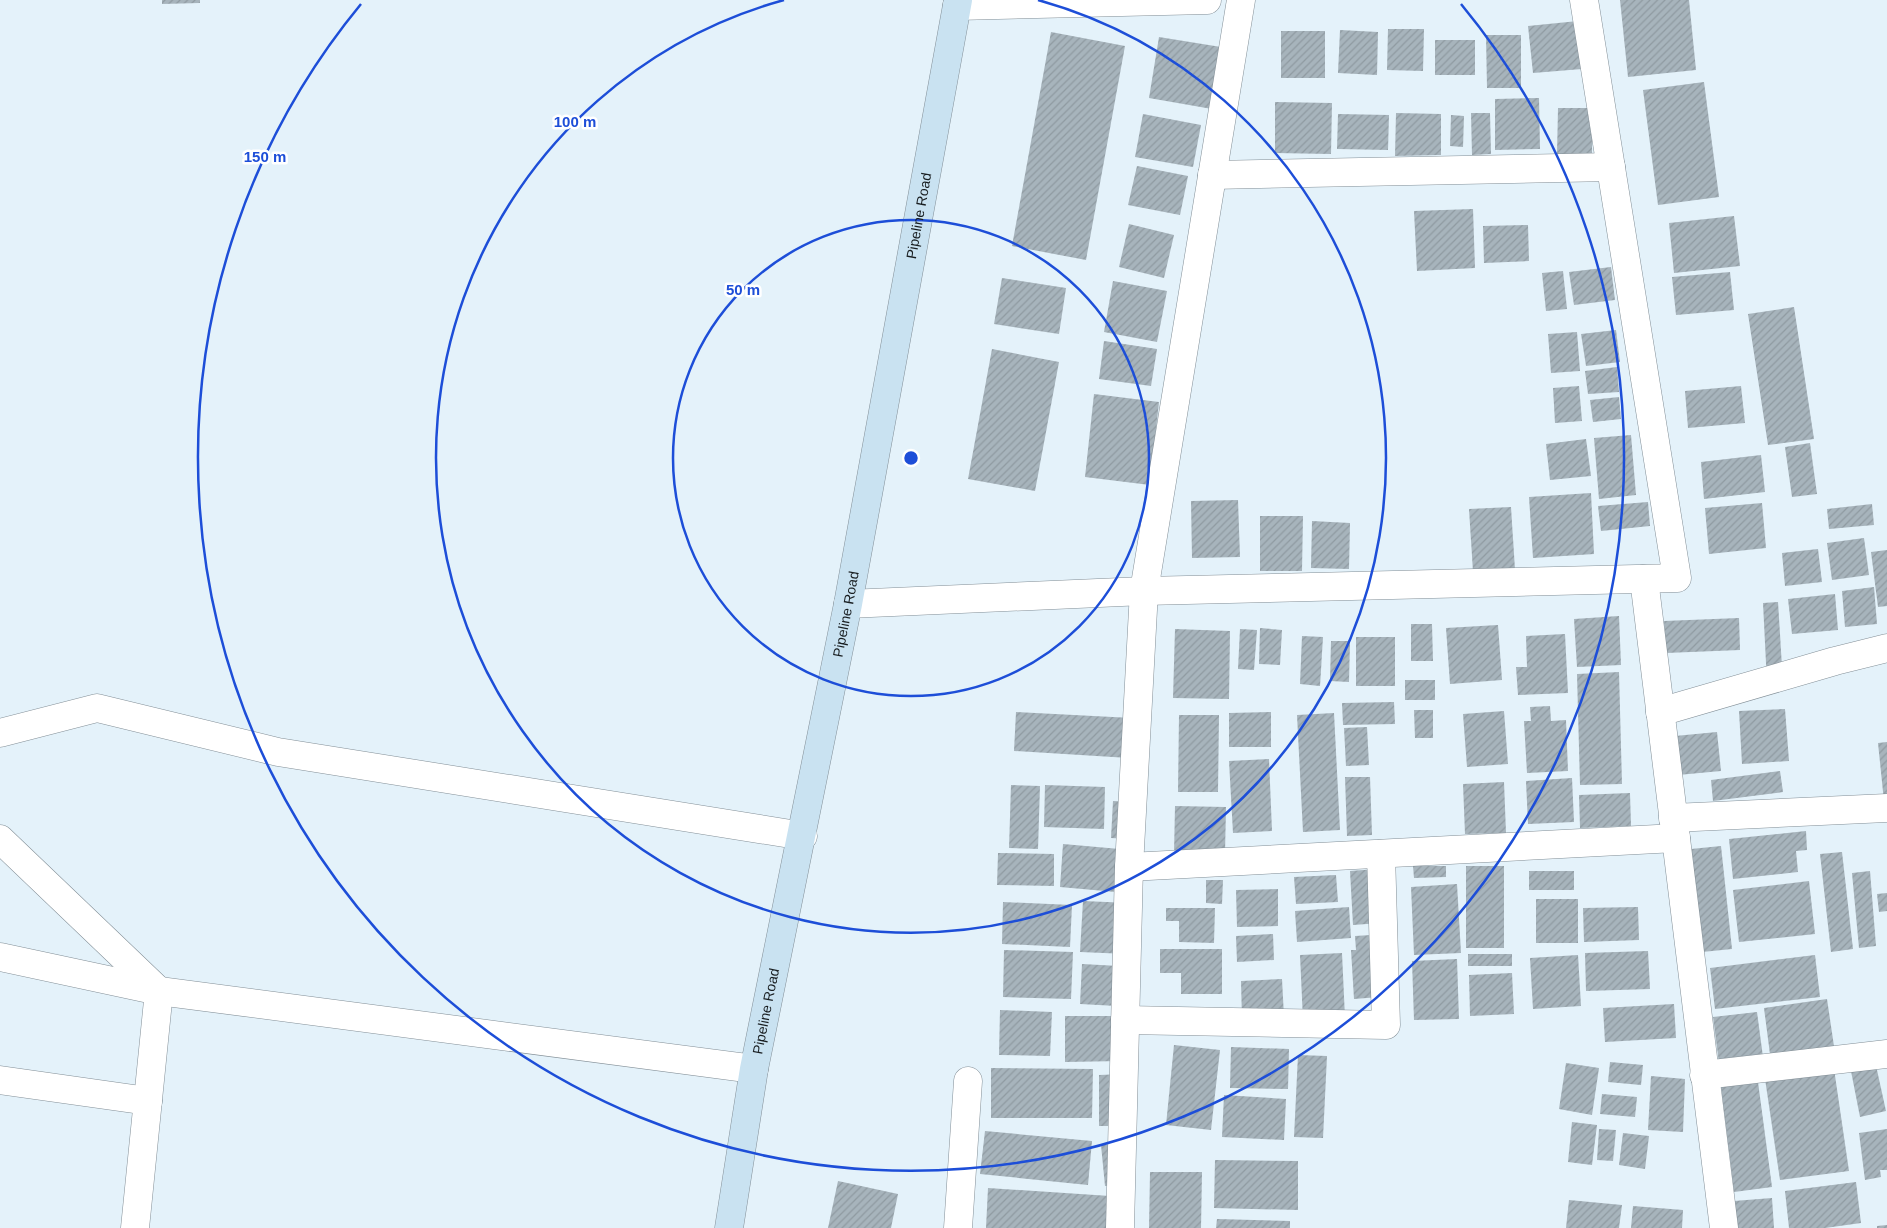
<svg xmlns="http://www.w3.org/2000/svg" width="1887" height="1228" viewBox="0 0 1887 1228" font-family="Helvetica,sans-serif">
<style>
.building{fill:url(#building-hatch)}
.lines{fill:none;stroke-linecap:round;stroke-linejoin:round}
.street-casing{stroke:#838f97;stroke-width:29}
.secondary-casing{stroke:#838f97;stroke-width:29}
.street{stroke:#fff;stroke-width:28}
.secondary{stroke:#c9e2f1;stroke-width:28}
.ring{fill:none;stroke:#1d4ed8;stroke-width:2.5}
.labels{text-anchor:middle;stroke-width:5;stroke-linejoin:round;paint-order:stroke}
.street-label{font-size:14px;fill:#191e21;stroke:#fff}
.centre{fill:#1d4ed8;stroke:#fff;stroke-width:2.5}
.ring-label{font-size:15px;text-anchor:middle;font-weight:bold;fill:#1d4ed8;stroke:#fff;stroke-width:5;stroke-linejoin:round;paint-order:stroke}
</style>
<defs>
<pattern id="building-hatch" width="6" height="6" patternUnits="userSpaceOnUse" patternTransform="scale(1.25)"><rect width="6" height="6" fill="#a7b4bc"/><path d="M-1 1l2-2M0 6l6-6M5 7l2-2" fill="none" stroke="#8f9aa1"/></pattern>
</defs>
<rect width="100%" height="100%" fill="#e4f2fa"/>
<g class="building">
<path d="M162 0H200V3L162 4Z"/>
<path d="M1620 0H1689L1696 70 1628 77Z"/>
<path d="M1578 21 1582 69 1533 73 1528 26Z"/>
<path d="M1388 29H1424L1423 71 1387 70Z"/>
<path d="M1340 30 1378 32 1377 75 1338 73Z"/>
<rect x="1281" y="31" width="44" height="47"/>
<path d="M1051 32 1125 46 1086 260 1012 246Z"/>
<path d="M1486 35H1521V88H1487Z"/>
<path d="M1159 37 1221 47 1212 109 1149 98Z"/>
<rect x="1435" y="40" width="40" height="35"/>
<path d="M1704 82 1719 197 1658 205 1643 90Z"/>
<path d="M1539 98 1540 149 1495 150V99Z"/>
<path d="M1275 102 1332 103 1331 154 1275 153Z"/>
<path d="M1558 108H1592V156L1557 155Z"/>
<path d="M1396 113 1441 114V155L1395 156Z"/>
<path d="M1471 113H1490L1491 154 1472 155Z"/>
<path d="M1143 114 1201 125 1193 167 1135 157Z"/>
<path d="M1338 114 1389 115 1388 150 1337 149Z"/>
<path d="M1451 115 1464 116 1463 147 1450 146Z"/>
<path d="M1137 166 1188 176 1180 215 1128 205Z"/>
<path d="M1473 209 1475 268 1417 271 1414 211Z"/>
<path d="M1734 216 1740 266 1674 273 1669 223Z"/>
<path d="M1129 224 1174 235 1164 278 1119 267Z"/>
<path d="M1528 225 1529 261 1484 263 1483 226Z"/>
<path d="M1611 267 1615 300 1574 305 1569 272Z"/>
<path d="M1563 271 1567 309 1546 311 1542 273Z"/>
<path d="M1730 272 1734 310 1676 315 1672 277Z"/>
<path d="M1002 278 1066 288 1059 334 994 324Z"/>
<path d="M1113 281 1167 291 1157 342 1104 332Z"/>
<path d="M1794 307 1814 439 1768 445 1748 314Z"/>
<path d="M1616 330 1620 362 1586 366 1581 334Z"/>
<path d="M1577 332 1580 371 1551 373 1548 334Z"/>
<path d="M1104 341 1157 349 1151 386 1099 379Z"/>
<path d="M992 349 1059 362 1035 491 968 479Z"/>
<path d="M1617 367 1619 392 1588 394 1585 371Z"/>
<path d="M1579 386 1582 421 1555 423 1553 388Z"/>
<path d="M1741 386 1745 423 1688 428 1685 391Z"/>
<path d="M1094 394 1159 402 1150 485 1085 477Z"/>
<path d="M1619 397 1621 419 1593 422 1590 400Z"/>
<path d="M1631 435 1636 495 1599 499 1594 438Z"/>
<path d="M1586 439 1591 476 1550 480 1546 444Z"/>
<path d="M1810 443 1817 494 1792 497 1785 447Z"/>
<path d="M1761 455 1765 492 1704 499 1701 462Z"/>
<path d="M1591 493 1594 554 1533 558 1529 497Z"/>
<path d="M1238 500 1240 557 1192 558 1191 501Z"/>
<path d="M1648 502 1650 526 1601 531 1598 506Z"/>
<path d="M1762 503 1766 548 1709 554 1705 508Z"/>
<path d="M1872 504 1874 525 1829 529 1827 509Z"/>
<path d="M1511 507 1515 570 1473 572 1469 509Z"/>
<path d="M1260 516H1303L1302 571H1260Z"/>
<path d="M1312 521 1350 523 1349 569 1311 568Z"/>
<path d="M1864 538 1869 575 1832 580 1827 543Z"/>
<path d="M1818 549 1822 582 1785 586 1782 553Z"/>
<path d="M1887 550V606L1878 607 1871 552Z"/>
<path d="M1874 587 1877 624 1845 627 1842 591Z"/>
<path d="M1835 594 1838 630 1792 634 1788 599Z"/>
<path d="M1778 602 1783 683H1767L1763 603Z"/>
<path d="M1619 616 1621 665 1577 667 1574 619Z"/>
<path d="M1739 618 1740 650 1666 653 1664 621Z"/>
<path d="M1411 624H1432L1433 661H1411Z"/>
<path d="M1498 625 1502 680 1450 684 1446 628Z"/>
<path d="M1260 628 1282 630 1280 665 1259 664Z"/>
<path d="M1175 629 1230 631 1229 699 1173 698Z"/>
<path d="M1240 629 1257 630 1254 670 1238 669Z"/>
<path d="M1565 634 1568 693 1518 695 1516 667H1527L1526 636Z"/>
<path d="M1302 636 1323 637 1320 686 1300 684Z"/>
<rect x="1356" y="637" width="39" height="49"/>
<path d="M1331 641H1350L1349 682 1330 681Z"/>
<path d="M1619 672 1622 784 1580 785 1577 674Z"/>
<rect x="1405" y="680" width="30" height="20"/>
<path d="M1394 702 1395 724 1343 725 1342 703Z"/>
<path d="M1550 706 1551 721 1566 720 1568 771 1527 773 1524 721H1531L1530 707Z"/>
<path d="M1785 709 1789 761 1742 764 1739 711Z"/>
<path d="M1414 710H1433V738H1415Z"/>
<path d="M1504 711 1508 764 1467 767 1463 714Z"/>
<path d="M1016 712 1132 718 1129 758 1014 751Z"/>
<path d="M1271 712V747H1229V713Z"/>
<path d="M1334 713 1340 830 1303 832 1297 715Z"/>
<path d="M1179 715H1219L1218 792H1178Z"/>
<path d="M1367 727 1369 765 1346 766 1344 728Z"/>
<path d="M1717 732 1721 771 1678 775 1675 736Z"/>
<path d="M1887 742V811H1885L1878 743Z"/>
<path d="M1269 759 1272 831 1233 833 1229 761Z"/>
<path d="M1780 771 1783 792 1713 801 1711 780Z"/>
<path d="M1345 777H1370L1372 835 1347 836Z"/>
<path d="M1572 778 1574 822 1528 824 1526 781Z"/>
<path d="M1504 782 1506 833 1465 834 1463 784Z"/>
<path d="M1011 785 1040 786 1038 849 1009 848Z"/>
<path d="M1045 785 1105 787 1104 829 1044 827Z"/>
<path d="M1630 793 1631 826 1580 828 1579 795Z"/>
<path d="M1113 801 1131 802 1129 839 1111 838Z"/>
<path d="M1175 806 1226 807 1225 854H1174Z"/>
<path d="M1806 831 1807 850 1796 851 1798 872 1733 879 1729 839Z"/>
<path d="M1063 844 1131 850 1127 893 1060 887Z"/>
<path d="M1721 846 1732 949 1692 953 1681 850Z"/>
<path d="M1842 852 1853 949 1831 952 1820 854Z"/>
<path d="M998 853 1054 854V886L997 885Z"/>
<path d="M1413 866H1446V877L1414 878Z"/>
<rect x="1466" y="866" width="38" height="82"/>
<path d="M1390 868 1394 922 1353 925 1350 871Z"/>
<rect x="1529" y="871" width="45" height="19"/>
<path d="M1870 871 1876 946 1859 948 1852 873Z"/>
<path d="M1336 875 1338 902 1296 904 1294 877Z"/>
<path d="M1206 880H1223L1222 904 1206 903Z"/>
<path d="M1809 881 1815 934 1739 942 1733 890Z"/>
<path d="M1457 884 1461 953 1414 955 1411 887Z"/>
<path d="M1278 889V926L1237 927 1236 890Z"/>
<path d="M1887 893V911L1879 912 1877 894Z"/>
<rect x="1536" y="899" width="42" height="44"/>
<path d="M1083 901 1130 903 1127 954 1080 952Z"/>
<path d="M1003 902 1072 905 1070 947 1002 944Z"/>
<path d="M1349 907 1351 938 1297 942 1295 911Z"/>
<path d="M1638 907 1639 940 1584 942 1583 908Z"/>
<path d="M1166 908H1215L1214 943 1179 942V921H1166Z"/>
<path d="M1273 934 1274 960 1237 962 1236 936Z"/>
<path d="M1387 934 1392 996 1354 999 1351 950H1356L1355 936Z"/>
<path d="M1160 949H1222V994H1181V973H1160Z"/>
<path d="M1004 950 1073 952 1071 999 1003 997Z"/>
<path d="M1648 951 1650 989 1586 991 1585 953Z"/>
<path d="M1342 953 1345 1018 1303 1020 1300 955Z"/>
<rect x="1468" y="954" width="44" height="12"/>
<path d="M1578 955 1581 1006 1533 1009 1530 958Z"/>
<path d="M1815 955 1820 997 1715 1009 1710 968Z"/>
<path d="M1457 959 1459 1019 1414 1020 1412 961Z"/>
<path d="M1082 964 1119 966 1117 1006 1080 1004Z"/>
<path d="M1512 973 1514 1014 1470 1016 1469 975Z"/>
<path d="M1282 979 1284 1017 1242 1019 1241 981Z"/>
<path d="M1827 999 1835 1053 1771 1062 1764 1008Z"/>
<path d="M1674 1004 1676 1038 1605 1042 1603 1008Z"/>
<path d="M1000 1010 1052 1012 1050 1056 999 1055Z"/>
<path d="M1757 1012 1763 1057 1719 1063 1713 1017Z"/>
<path d="M1065 1016H1122V1061L1065 1062Z"/>
<path d="M1174 1045 1220 1050 1211 1130 1166 1125Z"/>
<path d="M1231 1047 1289 1049 1288 1089 1230 1088Z"/>
<path d="M1298 1055 1327 1056 1323 1138 1294 1137Z"/>
<path d="M1875 1061 1886 1111 1860 1117 1850 1066Z"/>
<path d="M1610 1062 1643 1065 1641 1085 1608 1082Z"/>
<path d="M1833 1062 1849 1171 1780 1180 1764 1072Z"/>
<path d="M1566 1063 1599 1068 1592 1115 1559 1109Z"/>
<path d="M991 1068 1093 1069 1092 1118H991Z"/>
<path d="M1124 1074 1125 1126H1099V1075Z"/>
<path d="M1651 1076 1685 1079 1683 1132 1648 1130Z"/>
<path d="M1758 1082 1772 1187 1734 1192 1721 1087Z"/>
<path d="M1602 1094 1637 1097 1635 1117 1600 1114Z"/>
<path d="M1224 1095 1286 1099 1284 1140 1222 1137Z"/>
<path d="M1572 1122 1597 1125 1592 1165 1568 1162Z"/>
<path d="M1599 1129 1616 1130 1613 1161 1597 1160Z"/>
<path d="M1887 1129V1170H1880L1881 1177 1865 1180 1859 1133Z"/>
<path d="M985 1131 1092 1141 1088 1185 980 1174Z"/>
<path d="M1623 1133 1649 1136 1645 1169 1619 1165Z"/>
<path d="M1115 1144 1118 1185 1105 1186 1101 1145Z"/>
<path d="M1215 1160 1298 1161V1210L1214 1208Z"/>
<path d="M1150 1172H1202L1201 1228H1149Z"/>
<path d="M838 1181 898 1194 891 1228H828Z"/>
<path d="M1856 1182 1861 1223 1825 1228H1789L1785 1191Z"/>
<path d="M988 1188 1110 1196 1109 1228H986Z"/>
<path d="M1772 1198 1774 1228H1737L1734 1201Z"/>
<path d="M1569 1200 1622 1205 1619 1228H1566Z"/>
<path d="M1633 1206 1683 1210 1682 1228H1631Z"/>
<path d="M1217 1219 1290 1221V1228H1216Z"/>
<path d="M1887 1225V1228H1877V1226Z"/>
</g>
<g class="lines">
<defs>
<g id="street">
<path d="M957 6 1207 0"/>
<path d="M1212 175 1611 167"/>
<path d="M1644 579 1724 1228"/>
<path d="M848 604 1144 591 1677 578 1584 0"/>
<path d="M1660 712 1835 661 1887 648"/>
<path d="M0 733 97 708 278 752 803 836"/>
<path d="M1673 818 1887 808"/>
<path d="M0 839 159 991 135 1228"/>
<path d="M1129 867 1676 838"/>
<path d="M0 957 159 991 754 1069"/>
<path d="M1125 1020 1386 1025 1381 854"/>
<path d="M1704 1075 1887 1054"/>
<path d="M0 1080 148 1101"/>
<path d="M958 1228 968 1081"/>
<path d="M1120 1228 1129 867 1144 591 1241 0"/>
</g>
<g id="secondary">
<path id="s1" d="M729 1228 754 1069 848 604 958 0"/>
</g>
</defs>
<use href="#street" class="street-casing"/>
<use href="#secondary" class="secondary-casing"/>
<use href="#street" class="street"/>
<use href="#secondary" class="secondary"/>
</g>
<g class="ring">
<circle cx="911" cy="458" r="238"/>
<path d="M1038 0A475 475 0 1 1 784 0"/>
<path d="M1461 4A713 713 0 1 1 361 4"/>
</g>
<g class="labels">
<g class="street-label">
<text dy="5" stroke="none"><textPath href="#s1" startOffset="1030">Pipeline Road</textPath></text>
<text dy="5" stroke="none"><textPath href="#s1" startOffset="625">Pipeline Road</textPath></text>
<text dy="5" stroke="none"><textPath href="#s1" startOffset="220">Pipeline Road</textPath></text>
</g>
</g>
<circle cx="911" cy="458" r="8" class="centre"/>
<g class="ring-label">
<text x="575" y="127">100 m</text>
<text x="265" y="162">150 m</text>
<text x="743" y="295">50 m</text>
</g>
</svg>
